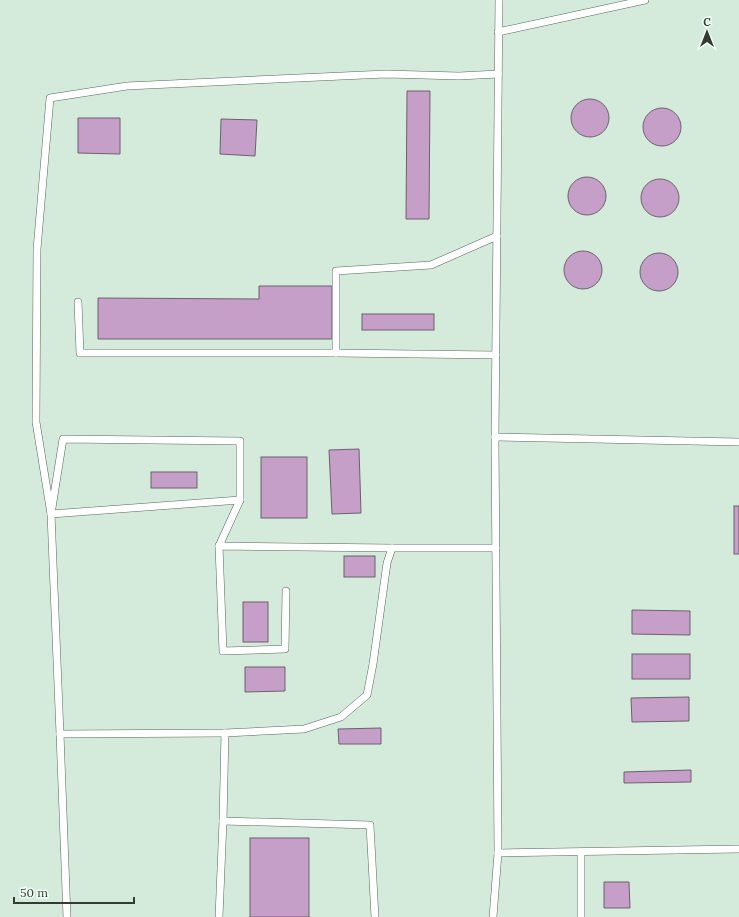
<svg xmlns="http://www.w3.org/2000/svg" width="739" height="917" viewBox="0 0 739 917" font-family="Lora,serif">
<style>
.built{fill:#d4eadb}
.building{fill:#c69fc8;stroke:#6b616b}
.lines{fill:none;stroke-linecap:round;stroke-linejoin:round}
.lane-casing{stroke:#59665d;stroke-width:8}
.lane{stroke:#fff;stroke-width:7}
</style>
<rect width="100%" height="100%" fill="#e3f1e7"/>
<rect class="built" x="0" y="0" width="739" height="917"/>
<g class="building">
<path d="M407 91H430L429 219H406Z"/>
<circle cx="590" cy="118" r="19"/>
<circle cx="662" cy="127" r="19"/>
<path d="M78 118H120V154L78 153Z"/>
<path d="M221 119 257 120 255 156 220 154Z"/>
<circle cx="587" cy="196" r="19"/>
<circle cx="660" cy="198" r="19"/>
<circle cx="583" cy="270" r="19"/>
<circle cx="659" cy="272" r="19"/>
<path d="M259 286H332V339H98V298L259 299Z"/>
<rect x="362" y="314" width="72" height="16"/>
<path d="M359 449 361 513 332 514 329 450Z"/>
<rect x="261" y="457" width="46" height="61"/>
<rect x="151" y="472" width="46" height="16"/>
<rect x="734" y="506" width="5" height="48"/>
<rect x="344" y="556" width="31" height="21"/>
<rect x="243" y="602" width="25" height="40"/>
<path d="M632 610 690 611V635L632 634Z"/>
<rect x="632" y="654" width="58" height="25"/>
<path d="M245 667H285V691L245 692Z"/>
<path d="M689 697V721L632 722 631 698Z"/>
<path d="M381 728V744H339L338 729Z"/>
<path d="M691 770V782L624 783V772Z"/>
<rect x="250" y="838" width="59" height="79"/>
<path d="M604 882H629L630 908H604Z"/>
</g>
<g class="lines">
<defs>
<g id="lane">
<path d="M499 0 495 437 498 853 739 849"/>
<path d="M498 32 645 0"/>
<path d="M78 302 80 353H336V271L431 265 497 236"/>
<path d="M336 353 496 355"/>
<path d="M495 437 739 442"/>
<path d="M240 500 51 514 36 422 37 249 50 98 127 86 386 74 459 76 498 74"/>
<path d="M219 546 240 500V441L63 439 51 514 60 734 225 733"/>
<path d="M286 591 285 649 223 651 219 546 392 548"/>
<path d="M60 734 67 917"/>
<path d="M223 821 370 825 375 917"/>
<path d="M581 852V917"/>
<path d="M219 917 223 821 225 733 304 729 341 717 367 695 373 664 387 563 392 548H496"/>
<path d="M493 917 498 853"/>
</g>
</defs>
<use href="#lane" class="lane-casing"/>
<use href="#lane" class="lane"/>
</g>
<g transform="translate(707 32)" stroke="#f0fef4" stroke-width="3" paint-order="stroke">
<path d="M0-3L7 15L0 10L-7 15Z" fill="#343a36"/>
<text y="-6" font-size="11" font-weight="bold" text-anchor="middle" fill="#343a36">С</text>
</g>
<path d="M14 897v6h120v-6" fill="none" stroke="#343a36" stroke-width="2"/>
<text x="20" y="897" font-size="12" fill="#343a36" stroke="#f0fef4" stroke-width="3" paint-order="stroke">50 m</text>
</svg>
